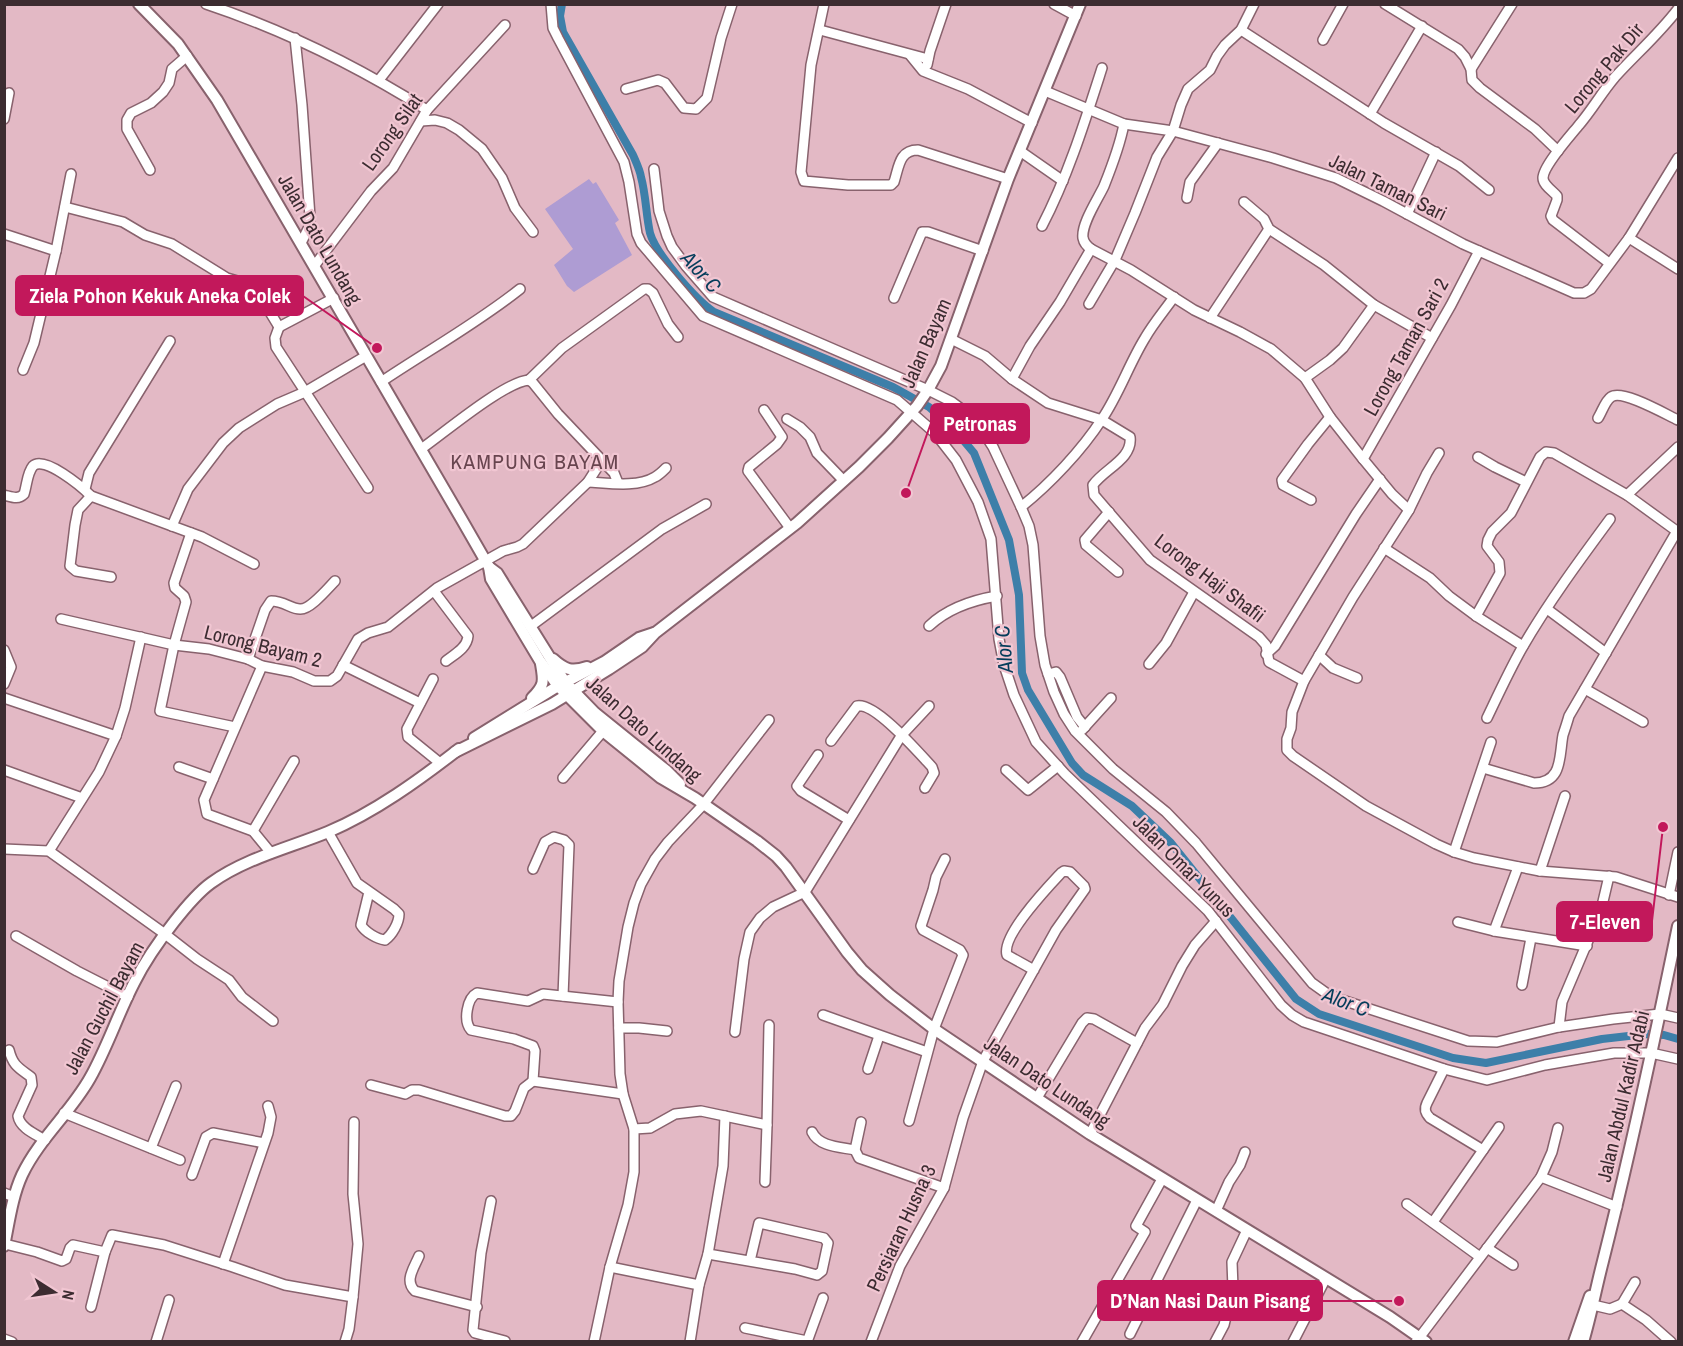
<svg xmlns="http://www.w3.org/2000/svg" width="1683" height="1346" viewBox="0 0 1683 1346" font-family="'Archivo Narrow',sans-serif">
<style>
.green{fill:#ae9cd3}
.lines{fill:none;stroke-linecap:round;stroke-linejoin:round}
.canal{stroke:#3d7fa9;stroke-width:8}
.minor-casing{stroke:#88626d;stroke-width:12}
.major-casing{stroke:#88626d;stroke-width:14}
.minor{stroke:#fff;stroke-width:9}
.major{stroke:#fff;stroke-width:10}
.labels{text-anchor:middle;stroke-width:4.5;stroke-linejoin:round;paint-order:stroke}
.street-label{font-size:20px;fill:#3c2c31;stroke:#f1c6d2}
.water-label{font-size:21px;font-style:italic;fill:#053d5b;stroke:#f1c6d2}
.neighbourhood-label{font-size:21px;letter-spacing:1.5px;fill:#68454f;stroke:#f1c6d2}
.leader{fill:none;stroke:#c2185b;stroke-width:2}
.callout-dot{fill:#c2185b;stroke:#f1c6d2;stroke-width:2}
.callout{fill:#c2185b;stroke:#c2185b;stroke-width:2}
.callout-label{font-size:21px;text-anchor:middle;font-weight:bold;fill:#fff}
</style>
<rect width="100%" height="100%" fill="#e3b9c5"/>
<path class="green" d="M589 179 593 184 596 182 619 220 615 223 632 255 574 292 567 286 554 265 573 249 545 209Z"/>
<g class="lines">
<path class="canal" d="M562 4 560 16 563 32 633 155C636 162 640 170 641 177 646 195 646 215 650 233 656 254 695 299 714 312L893 387 929 407 953 428 974 453 1009 540 1019 595 1022 673 1028 690 1072 763 1083 775 1132 806 1171 843 1296 999 1319 1014 1453 1058 1486 1063 1602 1039 1646 1034 1664 1035 1678 1039"/>
<defs>
<g id="minor">
<path d="M206 4C284 30 357 66 427 110"/>
<path d="M551 4 553 28 558 38 624 162 629 182 637 234 641 243 703 316 897 400 935 433 956 460 978 502 991 539 999 639 1004 665 1014 695 1036 742 1065 774 1208 911 1281 1005 1292 1015 1304 1022 1444 1069 1487 1080 1545 1065 1614 1053H1651L1678 1059"/>
<path d="M824 4 811 65 801 172 804 181 848 185H891L894 182C899 167 899 150 918 150L1008 179"/>
<path d="M1054 4 1076 16"/>
<path d="M1385 4 1458 49 1465 57 1471 69 1472 80 1480 88 1535 129 1558 151"/>
<path d="M820 30 928 59"/>
<path d="M1241 30 1384 123 1459 166 1489 190"/>
<path d="M295 38 302 105 310 217 309 227 301 243"/>
<path d="M1323 40 1343 4"/>
<path d="M910 55 923 71 968 89 1032 123"/>
<path d="M927 65 930 51 946 4"/>
<path d="M1471 69 1512 4"/>
<path d="M379 80 438 4"/>
<path d="M626 89 658 80 665 83 684 108 696 109 707 98 721 38 732 4"/>
<path d="M1045 91 1124 124 1173 131 1273 158 1336 178 1383 201 1463 244 1574 293H1584L1591 289 1629 238 1678 158"/>
<path d="M1370 114 1422 26"/>
<path d="M4 119 9 93"/>
<path d="M421 121 435 120 447 123 459 130 482 149 502 178 515 208 533 232"/>
<path d="M1124 124C1120 145 1112 166 1104 186 1098 199 1081 224 1083 238 1084 243 1088 247 1091 249L1131 270 1194 310 1240 332 1271 349 1305 378 1330 417 1363 459 1392 494 1409 510"/>
<path d="M1020 151 1063 181"/>
<path d="M654 169 659 211 667 236 672 247 686 266 713 297 928 390 952 402 975 419 993 447 1021 507 1029 526 1033 545 1040 636 1045 665 1054 692 1064 714 1075 731 1113 769 1166 812 1196 843 1312 983 1326 993 1339 999 1468 1041 1497 1042 1559 1027 1613 1019 1660 1014 1678 1018"/>
<path d="M150 170 127 129V120L131 113 151 103 163 92 169 83 172 69 187 56"/>
<path d="M1187 198 1190 182 1218 143"/>
<path d="M1244 202 1264 219 1269 229 1324 265 1374 305 1432 338"/>
<path d="M65 207 123 222 145 235 172 244 227 278 251 285 256 289 279 327"/>
<path d="M1407 214 1436 152"/>
<path d="M1042 226C1068 176 1085 121 1102 68"/>
<path d="M4 234 56 251 34 343 23 370"/>
<path d="M1629 238 1678 269"/>
<path d="M56 251 71 174"/>
<path d="M1609 263 1553 220 1551 216 1557 200V196C1553 191 1543 185 1543 178 1543 166 1571 135 1579 125 1592 110 1602 92 1615 77 1636 54 1659 34 1678 9"/>
<path d="M315 265 371 191 393 168 427 110 505 25"/>
<path d="M894 298 922 232H928L983 251"/>
<path d="M1089 304 1115 260 1135 213 1157 157 1173 131 1181 105 1188 89 1210 70 1217 56 1225 45 1241 30 1254 4"/>
<path d="M1210 318 1269 229"/>
<path d="M279 327 275 338 276 347 368 488"/>
<path d="M279 327 334 298"/>
<path d="M951 339 985 356 1012 379 1048 403 1102 420 1130 437C1133 459 1104 469 1093 485L1094 495 1150 560 1259 637 1266 645 1269 662 1304 681"/>
<path d="M1305 378 1330 360 1343 348 1374 305"/>
<path d="M1012 379 1030 346 1060 302 1091 249"/>
<path d="M529 380 562 348 644 289H648L653 293 668 324 678 337"/>
<path d="M529 380 533 383 558 414 614 473 618 483"/>
<path d="M381 382C427 351 476 324 520 289"/>
<path d="M764 410 782 437 777 444 749 467 748 471 790 528"/>
<path d="M1598 418C1602 412 1605 401 1611 397 1622 389 1665 414 1678 420"/>
<path d="M787 419 800 427 810 437 817 453 843 480"/>
<path d="M421 449C444 433 504 382 529 380"/>
<path d="M1439 453 1427 473 1409 510 1353 597 1304 681 1292 712 1291 728 1287 739V750L1293 756 1366 806 1436 844 1454 852 1474 858 1540 871 1616 877 1678 897"/>
<path d="M1478 457 1495 467 1526 482"/>
<path d="M1363 459 1451 305 1479 251"/>
<path d="M588 482C608 483 637 488 655 477 659 475 663 471 666 468"/>
<path d="M85 489 89 473 170 341"/>
<path d="M4 495C12 497 18 500 24 494 27 485 27 473 33 466 44 455 82 487 91 496L202 537 254 564"/>
<path d="M1627 495 1678 447"/>
<path d="M91 496 78 510 75 525 70 566 76 571 111 577"/>
<path d="M1311 500 1283 485 1282 480 1308 444 1330 417"/>
<path d="M1021 507C1050 484 1082 450 1102 419 1119 394 1129 364 1145 338 1153 324 1164 311 1174 297"/>
<path d="M1109 512 1085 540 1086 545 1118 572"/>
<path d="M172 526 188 489 223 443 239 428 277 404 305 392 366 356"/>
<path d="M191 533 174 583 175 588 184 596 186 602 174 645 160 711 235 727"/>
<path d="M1384 548 1430 578 1449 596 1476 616 1523 646"/>
<path d="M434 591 468 636C467 648 455 654 446 661"/>
<path d="M1547 609 1606 653"/>
<path d="M1476 616 1500 573 1499 562 1487 546 1488 540 1492 532 1511 513 1540 457 1546 452 1554 453 1627 495 1678 532"/>
<path d="M61 619 174 645 209 649 248 659 262 666 293 672 314 681H330L337 676 358 639 368 633 388 627 437 588 503 551 517 547 523 544 588 482 602 460"/>
<path d="M531 626 662 529 706 504"/>
<path d="M929 626C947 609 973 600 997 596"/>
<path d="M4 650 11 667 4 684"/>
<path d="M1266 654 1275 646 1356 514 1380 479"/>
<path d="M1319 655 1333 668 1357 678"/>
<path d="M248 659 265 610 271 601C284 601 291 609 300 609 310 610 328 588 335 581"/>
<path d="M1149 664 1166 643 1194 592"/>
<path d="M343 665 420 703"/>
<path d="M262 666 204 800 207 814 253 831 271 853"/>
<path d="M1048 674 1056 672 1060 677 1077 717 1085 727"/>
<path d="M433 679 407 729 408 737 440 763"/>
<path d="M1585 689 1643 722"/>
<path d="M4 698 116 736 99 772 49 851"/>
<path d="M1487 718C1498 695 1509 671 1522 648 1548 603 1579 561 1610 519"/>
<path d="M1082 730 1111 698"/>
<path d="M116 736 125 708 141 637"/>
<path d="M831 741 857 706C875 702 919 753 932 767L934 773 925 788"/>
<path d="M818 755 797 786 801 791 849 820"/>
<path d="M179 767 213 779"/>
<path d="M1483 768 1534 783C1563 783 1559 756 1563 735 1565 729 1567 723 1569 716L1677 531"/>
<path d="M4 770 82 798"/>
<path d="M1006 770 1028 790 1058 766"/>
<path d="M563 778 603 731"/>
<path d="M253 831 294 761"/>
<path d="M328 832 357 883 394 909 399 914C399 923 392 935 385 940 377 939 365 932 361 925L369 892"/>
<path d="M4 849 49 851 165 934 197 959 229 980 242 997 273 1021"/>
<path d="M1454 852 1491 742"/>
<path d="M533 869 545 842 554 837 564 840 569 845 563 996"/>
<path d="M1540 871 1565 796"/>
<path d="M1669 895 1678 852"/>
<path d="M1458 922 1494 931 1587 946"/>
<path d="M1494 931 1518 867"/>
<path d="M16 936 77 971 128 997"/>
<path d="M1522 985 1531 938"/>
<path d="M618 1002 543 994 528 1001 477 993C467 998 463 1021 471 1030L514 1039 533 1046 535 1051 533 1081 623 1094"/>
<path d="M823 1015 927 1052"/>
<path d="M1559 1027 1562 1002 1601 910 1609 876"/>
<path d="M619 1028H639L667 1031"/>
<path d="M735 1032 744 959 750 932 760 918 773 907 805 892 901 736 929 706"/>
<path d="M9 1050C13 1066 19 1068 31 1077L32 1085 18 1116C20 1128 35 1134 45 1140"/>
<path d="M868 1069 879 1036"/>
<path d="M1444 1069 1427 1103C1424 1109 1425 1113 1430 1118L1483 1150"/>
<path d="M371 1085 405 1094 412 1090H419L505 1116H511L515 1111 524 1088 533 1081"/>
<path d="M1037 1098 1082 1023 1087 1018 1094 1019 1137 1043"/>
<path d="M64 1113 180 1160"/>
<path d="M909 1121 934 1029 963 955 960 950 923 930 921 926 933 890 936 877 945 859"/>
<path d="M861 1122 855 1150 859 1158 944 1188"/>
<path d="M634 1129 650 1128 675 1114 701 1111 767 1125 769 1025"/>
<path d="M812 1132C819 1147 841 1147 855 1150"/>
<path d="M1090 1134 1145 1028 1163 1004 1182 966 1195 945 1216 921"/>
<path d="M151 1148 176 1086"/>
<path d="M192 1175 206 1137 213 1133 264 1143"/>
<path d="M1541 1177 1617 1207"/>
<path d="M765 1182 767 1125"/>
<path d="M4 1193 14 1197"/>
<path d="M491 1201 481 1253 473 1330 475 1333 505 1341"/>
<path d="M1407 1204 1480 1257"/>
<path d="M1216 1211 1229 1182 1240 1165 1245 1152"/>
<path d="M1433 1222 1499 1127"/>
<path d="M5 1244 37 1252 62 1261 66 1259 70 1248 73 1245 105 1252"/>
<path d="M1487 1248 1513 1265"/>
<path d="M708 1254 795 1269 817 1275 822 1271 828 1243 824 1238 759 1223 750 1261"/>
<path d="M419 1256C414 1268 404 1281 415 1291L477 1307"/>
<path d="M223 1264 268 1133 271 1117 268 1106"/>
<path d="M610 1267 699 1285"/>
<path d="M1622 1304 1635 1282"/>
<path d="M1593 1305 1610 1309 1622 1304 1646 1320 1671 1342"/>
<path d="M91 1307 105 1252 112 1235 164 1245 233 1267 285 1285 353 1297"/>
<path d="M745 1328 807 1341"/>
<path d="M1130 1334 1197 1200"/>
<path d="M4 1339 12 1342"/>
<path d="M156 1342 169 1300"/>
<path d="M345 1342 349 1329 353 1297 358 1244 353 1194 354 1122"/>
<path d="M594 1342 610 1267 628 1205 634 1172V1129L623 1094 620 1074 618 1002 619 981 628 927 634 903 641 884 655 859 668 842 703 805 769 720"/>
<path d="M690 1342 699 1285 708 1254 723 1166 725 1116"/>
<path d="M807 1342 823 1298"/>
<path d="M871 1342 900 1266 944 1188 963 1118 983 1061 1056 930 1085 889 1084 886 1070 872 1064 871 1061 873C1048 887 1001 936 1007 955L1034 970"/>
<path d="M1082 1342 1145 1232 1136 1226 1162 1179"/>
<path d="M1215 1342 1224 1325 1233 1288 1232 1262 1247 1230"/>
<path d="M1293 1342 1326 1278"/>
<path d="M1416 1342 1541 1177 1552 1152 1558 1128"/>
</g>
<g id="major">
<path d="M139 4 178 44 217 100 462 520 489 567 491 579 540 661 558 686 603 731 661 778 695 798 757 841 776 856 786 867 847 952 862 970 890 995 934 1029 1090 1134 1390 1317 1426 1342"/>
<path d="M489 567 497 573 565 682 595 713 667 771 680 784"/>
<path d="M553 659C565 670 572 672 587 667"/>
<path d="M532 698C545 685 544 681 541 664"/>
<path d="M474 738 558 686 604 662 639 638 654 633"/>
<path d="M455 752 552 704 609 669 642 647 655 633 797 523 859 467 888 438 917 406 928 390 941 366 1008 179 1080 4"/>
<path d="M4 1246C9 1222 12 1197 22 1175 39 1139 71 1112 90 1078 107 1048 118 1014 134 983 145 961 159 941 174 922 185 908 197 893 211 883 246 858 289 848 328 832 375 812 419 780 459 749"/>
<path d="M1574 1342 1590 1296"/>
<path d="M1583 1342C1591 1315 1596 1288 1603 1261 1631 1150 1655 1038 1678 926"/>
</g>
</defs>
<use href="#minor" class="minor-casing"/>
<use href="#major" class="major-casing"/>
<use href="#minor" class="minor"/>
<use href="#major" class="major"/>
</g>
<g class="labels">
<g class="street-label">
<text transform="translate(1604 68) rotate(-50)" y="7">Lorong Pak Dir</text>
<text transform="translate(392 132) rotate(-55)" y="7">Lorong Silat</text>
<text transform="translate(1388 187) rotate(26)" y="7">Jalan Taman Sari</text>
<text transform="translate(320 239) rotate(60)" y="7">Jalan Dato Lundang</text>
<text transform="translate(926 343) rotate(-66)" y="7">Jalan Bayam</text>
<text transform="translate(1406 347) rotate(-61)" y="7">Lorong Taman Sari 2</text>
<text transform="translate(1210 578) rotate(37)" y="7">Lorong Haji Shafii</text>
<text transform="translate(263 646) rotate(14)" y="7">Lorong Bayam 2</text>
<text transform="translate(644 729) rotate(42)" y="7">Jalan Dato Lundang</text>
<text transform="translate(1184 866) rotate(45)" y="7">Jalan Omar Yunus</text>
<text transform="translate(104 1008) rotate(-62)" y="7">Jalan Guchil Bayam</text>
<text transform="translate(1047 1082) rotate(34)" y="7">Jalan Dato Lundang</text>
<text transform="translate(1623 1096) rotate(-77)" y="7">Jalan Abdul Kadir Adabi</text>
<text transform="translate(901 1228) rotate(-65)" y="7">Persiaran Husna 3</text>
</g>
<g class="water-label">
<text transform="translate(701 272) rotate(48)" y="7">Alor C</text>
<text transform="translate(1004 649) rotate(-95)" y="7">Alor C</text>
<text transform="translate(1346 1002) rotate(21)" y="7">Alor C</text>
</g>
<g class="neighbourhood-label">
<text x="535" y="469">KAMPUNG BAYAM</text>
</g>
</g>
<path class="leader" d="M377 348L303 296M906 493L931 423M1663 827L1652 921M1399 1301L1322 1301"/>
<g class="callout-dot">
<circle cx="377" cy="348" r="6"/>
<circle cx="906" cy="493" r="6"/>
<circle cx="1663" cy="827" r="6"/>
<circle cx="1399" cy="1301" r="6"/>
</g>
<g class="callout">
<rect x="16" y="276" width="287" height="39" rx="6"/>
<rect x="931" y="404" width="98" height="39" rx="6"/>
<rect x="1557" y="902" width="95" height="39" rx="6"/>
<rect x="1098" y="1281" width="224" height="39" rx="6"/>
</g>
<g class="callout-label">
<text x="160" y="303">Ziela Pohon Kekuk Aneka Colek</text>
<text x="980" y="431">Petronas</text>
<text x="1605" y="929">7-Eleven</text>
<text x="1210" y="1308">D’Nan Nasi Daun Pisang</text>
</g>
<rect width="1683" height="1346" fill="none" stroke="#3c2c31" stroke-width="12"/>
<g transform="translate(54 1292) rotate(102)" stroke="#f1c6d2" stroke-width="4.5" paint-order="stroke">
<path d="M0-4.5L10 22L0 15L-10 22Z" fill="#3c2c31"/>
<text y="-9" font-size="16" font-weight="bold" text-anchor="middle" fill="#3c2c31">N</text>
</g>
</svg>
